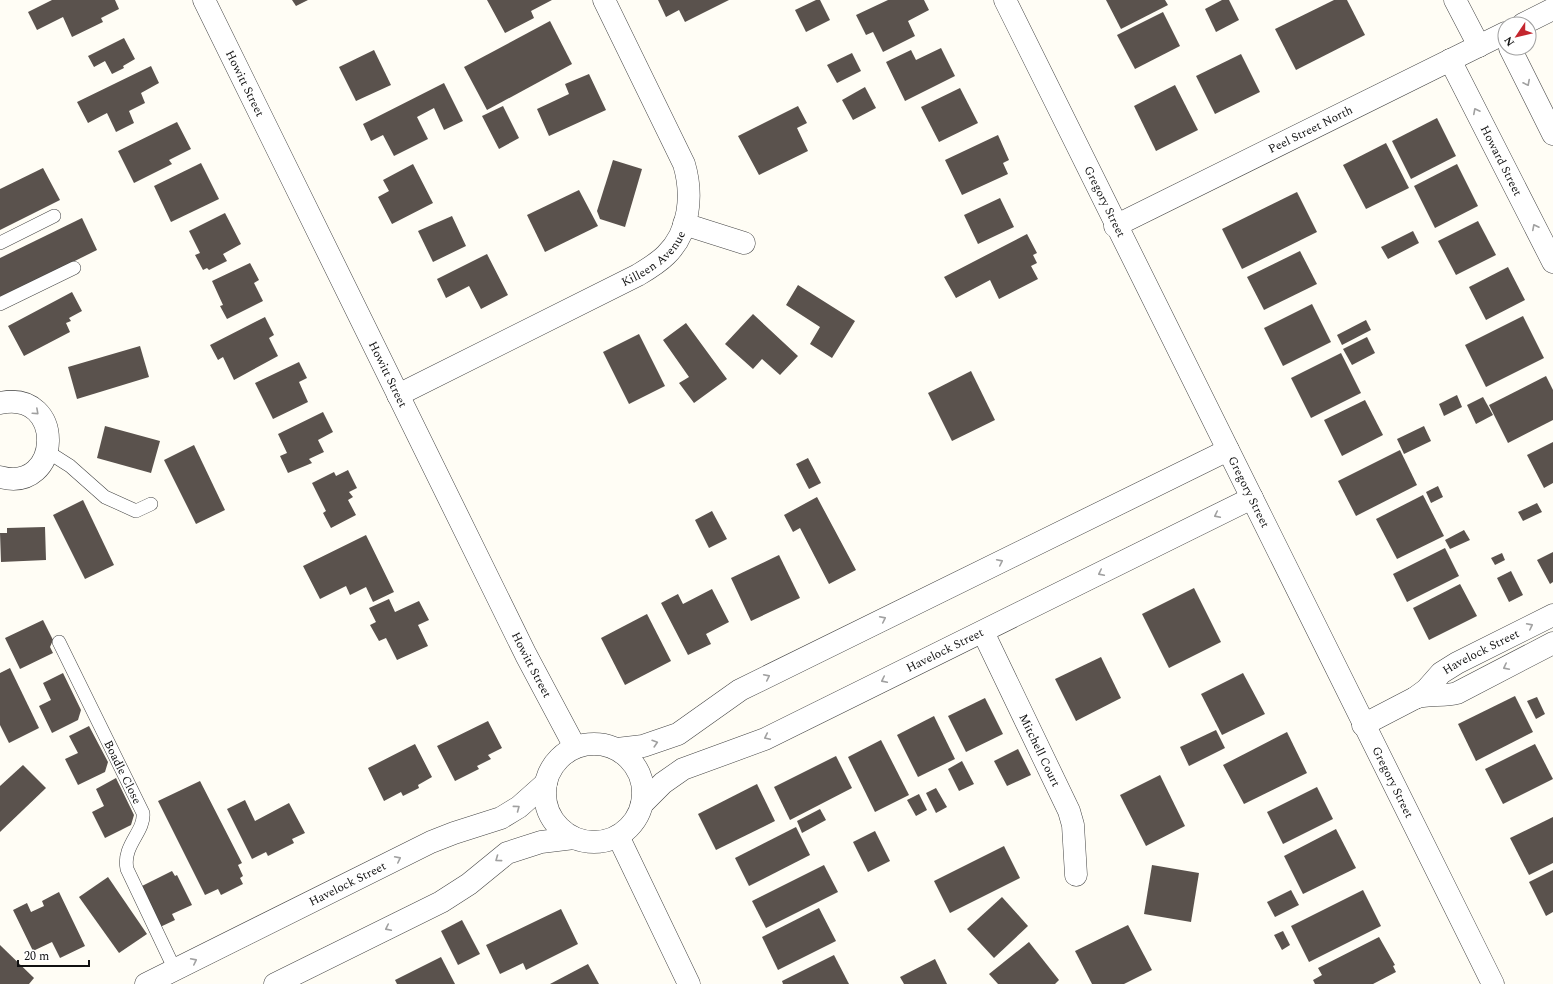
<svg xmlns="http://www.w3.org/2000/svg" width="1553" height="984" viewBox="0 0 1553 984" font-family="Spectral,serif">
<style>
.building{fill:#5a524d}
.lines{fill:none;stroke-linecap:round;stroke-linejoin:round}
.service-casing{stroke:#444;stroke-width:14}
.minor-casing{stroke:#444;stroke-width:23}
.tertiary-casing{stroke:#444;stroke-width:23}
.service{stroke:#fff;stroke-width:13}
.minor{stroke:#fff;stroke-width:22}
.tertiary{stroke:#fff;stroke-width:22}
.oneway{stroke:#a0a0a0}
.labels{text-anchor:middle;stroke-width:4;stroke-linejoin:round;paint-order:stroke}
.street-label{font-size:12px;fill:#111;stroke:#fff}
</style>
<rect width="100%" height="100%" fill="#fffdf5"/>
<g class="building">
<path d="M52 0H115L119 9 101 18 103 22 72 37 63 17 37 30 28 12Z"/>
<path d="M292 0H308L296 6Z"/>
<path d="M487 0H552L531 11 534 18 505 33Z"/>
<path d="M658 0H729L685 22 679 10 666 17Z"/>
<path d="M816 0H820L830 20 806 32 795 10Z"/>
<path d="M888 0H924L929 10 908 21 915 36 883 52 873 32 866 35 856 15Z"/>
<path d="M1106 0H1165L1168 5 1121 29Z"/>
<path d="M1222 0H1229L1239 20 1216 32 1205 9Z"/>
<path d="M1334 0H1347L1365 35 1296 70 1275 29Z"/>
<path d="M1163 12 1180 46 1135 69 1117 35Z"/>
<path d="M550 21 572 64 487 110 464 67Z"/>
<path d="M124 38 135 59 123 66 124 68 112 74 105 61 94 67 88 56Z"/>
<path d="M941 48 955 76 905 101 886 62 911 50 916 60Z"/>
<path d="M374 50 391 85 356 101 339 67Z"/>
<path d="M852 53 861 71 837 83 827 65Z"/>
<path d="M1241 54 1260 92 1215 114 1196 76Z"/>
<path d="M151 66 159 83 141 93 145 103 129 111 134 123 116 132 107 113 88 123 77 102Z"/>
<path d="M589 74 606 110 549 136 537 109 569 94 565 84Z"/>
<path d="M444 83 463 121 444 130 434 108 417 117 428 139 394 156 383 135 371 141 363 124Z"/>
<path d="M1175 85 1198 130 1156 151 1134 106Z"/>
<path d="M865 87 876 108 853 120 842 100Z"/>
<path d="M960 88 978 123 939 142 921 107Z"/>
<path d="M503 106 519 138 499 149 482 116Z"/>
<path d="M798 106 807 123 797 128 808 151 759 175 738 136Z"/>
<path d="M1437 118 1456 156 1411 179 1392 141Z"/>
<path d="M177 122 191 149 169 160 172 164 134 183 118 151Z"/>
<path d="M998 135 1009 160 1003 163 1008 174 962 195 945 160Z"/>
<path d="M1386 143 1409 188 1366 209 1343 165Z"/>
<path d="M613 160 642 169 625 227 600 219 597 211Z"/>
<path d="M201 163 219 199 171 222 154 186Z"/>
<path d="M413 164 433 203 392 224 378 197 389 191 383 180Z"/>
<path d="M1457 164 1478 206 1435 228 1414 186Z"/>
<path d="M43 168 60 200 0 230V189Z"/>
<path d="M579 190 598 226 545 252 527 215Z"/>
<path d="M1297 192 1317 232 1242 269 1222 229Z"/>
<path d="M1000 198 1014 227 978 244 964 215Z"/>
<path d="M225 213 241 244 223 254 227 261 209 270 207 268 203 270 195 255 200 253 189 231Z"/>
<path d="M452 216 466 246 433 262 418 231Z"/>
<path d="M82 218 97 250 0 298V258Z"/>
<path d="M1478 221 1496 255 1456 275 1438 241Z"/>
<path d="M1413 231 1419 243 1388 259 1381 247Z"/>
<path d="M1027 234 1037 253 1033 255 1037 263 1031 266 1038 279 999 299 990 280 956 298 944 277Z"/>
<path d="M1300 251 1317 284 1264 310 1247 277Z"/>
<path d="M487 254 508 295 481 309 469 286 446 298 437 279Z"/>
<path d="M250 263 259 280 254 283 263 301 227 319 220 306 223 305 212 281Z"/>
<path d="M1508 267 1525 300 1486 320 1469 287Z"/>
<path d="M798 285 855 321 832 358 810 344 820 327 786 305Z"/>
<path d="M72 292 82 311 69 318 71 321 66 323 70 332 24 356 8 326Z"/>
<path d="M1312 304 1331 342 1283 366 1264 328Z"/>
<path d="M753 314 798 356 780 375 762 359 753 369 725 344Z"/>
<path d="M1523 316 1544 358 1486 387 1465 345Z"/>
<path d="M265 317 274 335 269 338 278 356 234 380 223 357 218 360 210 345Z"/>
<path d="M1366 320 1371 330 1342 345 1337 335Z"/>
<path d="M686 323 727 379 694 403 679 383 689 377 663 340Z"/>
<path d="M639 334 665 386 629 404 603 352Z"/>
<path d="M1367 337 1375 353 1352 365 1343 349Z"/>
<path d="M140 346 149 377 77 399 68 367Z"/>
<path d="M1341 353 1361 393 1311 418 1291 378Z"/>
<path d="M299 362 307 378 299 382 308 402 273 419 255 383Z"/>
<path d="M971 371 995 420 952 441 928 393Z"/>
<path d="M1546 376 1553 390V420L1508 443 1489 405Z"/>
<path d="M1457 395 1462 407 1444 416 1439 404Z"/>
<path d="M1483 397 1493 415 1476 424 1467 405Z"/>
<path d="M1365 400 1383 435 1342 456 1324 420Z"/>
<path d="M323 412 333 432 318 440 324 452 309 459 312 463 288 473 280 456 287 453 278 434Z"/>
<path d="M105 426 160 441 151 473 97 458Z"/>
<path d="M1424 426 1431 441 1404 454 1397 439Z"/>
<path d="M1553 442V483L1544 488 1527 455Z"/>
<path d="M194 445 225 510 196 524 164 460Z"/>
<path d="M1400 450 1417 485 1356 516 1338 481Z"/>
<path d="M808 458 821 483 809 489 796 464Z"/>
<path d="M348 470 357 488 349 492 353 497 348 500 356 515 331 528 323 513 326 511 312 483 334 472 336 476Z"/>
<path d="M1438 486 1443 497 1431 503 1426 492Z"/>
<path d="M1423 495 1444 536 1397 559 1376 519Z"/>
<path d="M817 497 856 570 829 584 800 528 793 532 784 515Z"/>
<path d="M83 500 114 565 85 579 53 515Z"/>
<path d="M1537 503 1542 512 1523 521 1518 512Z"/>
<path d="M712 511 727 539 709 548 695 520Z"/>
<path d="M45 527 46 560 1 562 0 533H7V528Z"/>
<path d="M1464 530 1470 540 1450 549 1445 540Z"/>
<path d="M366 535 394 592 373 602 366 587 350 595 346 586 320 599 303 566Z"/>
<path d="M1445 548 1459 576 1407 602 1393 574Z"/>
<path d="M1553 552V582L1550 584 1537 560Z"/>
<path d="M1502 553 1505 560 1495 565 1491 558Z"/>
<path d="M779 555 800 598 751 621 731 578Z"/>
<path d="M1511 571 1523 595 1509 602 1497 578Z"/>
<path d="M1460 584 1477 616 1429 640 1413 608Z"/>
<path d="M1194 588 1221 642 1169 668 1142 614Z"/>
<path d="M712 589 729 622 706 634 711 644 688 655 661 603 678 594 683 604Z"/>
<path d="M389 599 395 612 419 601 429 620 418 625 428 646 397 660 386 638 379 641 370 625 376 622 369 608Z"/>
<path d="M647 614 671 661 625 685 601 638Z"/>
<path d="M43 620 53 640 50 647 53 653 20 669 5 638Z"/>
<path d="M1101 657 1121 698 1076 721 1055 679Z"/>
<path d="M10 668 39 728 9 743 0 725V673Z"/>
<path d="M63 673 81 710 78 720 52 733 39 706 51 700 43 683Z"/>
<path d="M1243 673 1265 714 1222 735 1201 694Z"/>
<path d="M1515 696 1533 732 1476 761 1458 724Z"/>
<path d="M1537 697 1545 714 1536 719 1527 701Z"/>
<path d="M985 698 1003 734 966 752 948 716Z"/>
<path d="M934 716 955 759 918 777 897 735Z"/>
<path d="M488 721 502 748 488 755 491 759 477 766 479 769 455 781 437 746Z"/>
<path d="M89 726 108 762 105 772 78 785 65 759 78 753 69 736Z"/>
<path d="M1216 730 1225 748 1189 766 1180 747Z"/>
<path d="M1287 732 1307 773 1244 804 1223 765Z"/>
<path d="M881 740 909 795 875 812 848 757Z"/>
<path d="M415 744 432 777 418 785 419 788 403 796 401 792 384 801 368 768Z"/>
<path d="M1535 744 1553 779 1503 804 1485 769Z"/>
<path d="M1018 749 1031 775 1007 786 994 761Z"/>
<path d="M836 756 852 788 790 820 774 787Z"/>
<path d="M962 761 974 784 959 791 948 769Z"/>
<path d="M23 765 46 788 0 832V786Z"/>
<path d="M1160 775 1185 826 1146 846 1120 795Z"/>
<path d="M116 778 134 815 131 825 105 838 92 812 104 806 96 789Z"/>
<path d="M200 781 242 863 238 865 243 876 240 878 243 884 221 895 218 889 205 895 158 801Z"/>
<path d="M757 784 775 821 716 850 698 814Z"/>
<path d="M1317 787 1333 819 1283 844 1267 812Z"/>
<path d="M936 788 947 807 936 813 926 793Z"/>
<path d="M919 794 927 810 916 816 907 800Z"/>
<path d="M245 800 255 821 289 803 305 833 292 839 294 843 268 856 266 852 252 859 227 809Z"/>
<path d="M820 809 826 820 802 833 797 821Z"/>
<path d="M1553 817V863L1529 875 1510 838Z"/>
<path d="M796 827 810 855 749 886 735 858Z"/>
<path d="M1336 829 1356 868 1303 894 1284 856Z"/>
<path d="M875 831 890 861 868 872 853 842Z"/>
<path d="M1004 846 1020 878 950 913 934 881Z"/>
<path d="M824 865 838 892 766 928 752 901Z"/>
<path d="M1152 865 1199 873 1191 922 1144 914Z"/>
<path d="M1553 870V912L1546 916 1529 882Z"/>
<path d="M172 871 175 876 177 875 192 905 172 914 175 920 158 928 140 887Z"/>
<path d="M108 877 147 934 119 953 79 897Z"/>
<path d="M1291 890 1299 905 1275 917 1267 902Z"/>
<path d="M1363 890 1381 926 1309 962 1291 926Z"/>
<path d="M59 892 85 946 60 958 52 942 33 951 13 910 27 903 31 912 44 906 42 901Z"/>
<path d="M1002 897 1028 926 994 958 967 929Z"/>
<path d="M819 908 836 941 778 970 762 937Z"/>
<path d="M561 909 578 944 526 970 523 963 500 974 486 945Z"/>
<path d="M462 920 480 954 458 965 441 931Z"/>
<path d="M1128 925 1152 970 1124 984H1092L1075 951Z"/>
<path d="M1283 931 1290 945 1282 950 1274 935Z"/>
<path d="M1379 937 1395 965 1393 966 1396 972 1373 984H1315L1313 980 1322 975 1318 968Z"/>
<path d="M1029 942 1059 980 1055 984H998L989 974Z"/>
<path d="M0 945 34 978 29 984H0Z"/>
<path d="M834 955 849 984H783L782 981Z"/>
<path d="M441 957 455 984H397L395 980Z"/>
<path d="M935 959 947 984H904L900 977Z"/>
<path d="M588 964 599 984H550Z"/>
</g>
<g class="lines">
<defs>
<g id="service">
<path d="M0 243 54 216"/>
<path d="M0 304 74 268"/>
<path d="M48 452 70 466 105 497 136 511 151 504"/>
<path id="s1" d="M59 642 143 813C145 832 122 845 127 869L175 970"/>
</g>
<g id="minor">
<path id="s2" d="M1005 0 1493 984"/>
<path d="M1455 0 1479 46"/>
<path d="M1523 24 1553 9"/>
<path d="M1510 48 1553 134"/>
<path id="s3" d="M1450 60 1553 262"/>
<path d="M684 224 744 243"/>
<path id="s4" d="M1115 226 1505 33"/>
<path id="s5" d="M398 395 638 275C648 269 658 263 666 255 690 232 693 194 684 164L604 0"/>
<path d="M0 403C66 389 62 494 0 477"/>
<path id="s6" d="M983 632 1069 811 1073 825 1076 875"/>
<path d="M1415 698C1429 693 1443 697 1457 693L1553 643"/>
<path id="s7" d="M1363 725 1415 698 1426 690 1441 673 1457 663 1553 615"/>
<path d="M617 749 643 746 678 734 740 690 1228 450"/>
<path id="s8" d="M642 804 663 783 683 769 765 739 1252 498"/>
<path id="s9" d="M146 984 431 842 454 833 501 818 519 807 546 783"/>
<path d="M275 984 441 902 469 884 507 853 541 842 574 838"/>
</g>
<g id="tertiary">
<path id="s10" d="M204 0 526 655 575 747"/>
<circle cx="594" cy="793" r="49"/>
<path d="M618 836 689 984"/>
</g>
</defs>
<use href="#service" class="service-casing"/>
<use href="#minor" class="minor-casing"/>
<use href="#tertiary" class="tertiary-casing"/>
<use href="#service" class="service"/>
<use href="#minor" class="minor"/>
<use href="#tertiary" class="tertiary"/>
</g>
<defs><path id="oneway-chevron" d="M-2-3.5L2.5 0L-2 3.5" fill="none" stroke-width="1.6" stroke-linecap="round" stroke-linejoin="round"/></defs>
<g class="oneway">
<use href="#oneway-chevron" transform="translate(1527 83) rotate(63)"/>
<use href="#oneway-chevron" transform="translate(1476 111) rotate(-117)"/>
<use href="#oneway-chevron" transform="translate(1535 227) rotate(-117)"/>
<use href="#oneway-chevron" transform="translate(36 412) rotate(42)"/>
<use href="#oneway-chevron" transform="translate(1217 515) rotate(154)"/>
<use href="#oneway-chevron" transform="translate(1000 562) rotate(-26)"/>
<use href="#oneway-chevron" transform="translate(1101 573) rotate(154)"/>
<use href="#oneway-chevron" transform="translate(883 619) rotate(-26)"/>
<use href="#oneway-chevron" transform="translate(1530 626) rotate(-27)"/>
<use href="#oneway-chevron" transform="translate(1506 667) rotate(153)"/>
<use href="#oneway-chevron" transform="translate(767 677) rotate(-26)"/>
<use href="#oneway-chevron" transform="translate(884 680) rotate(154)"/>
<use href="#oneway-chevron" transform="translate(767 737) rotate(155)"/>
<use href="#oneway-chevron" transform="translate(655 743) rotate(-17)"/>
<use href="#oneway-chevron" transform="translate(517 808) rotate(-37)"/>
<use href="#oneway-chevron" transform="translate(398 859) rotate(-27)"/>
<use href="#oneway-chevron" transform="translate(498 859) rotate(144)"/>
<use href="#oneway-chevron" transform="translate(388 928) rotate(154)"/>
<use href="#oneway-chevron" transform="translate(194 961) rotate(-27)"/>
</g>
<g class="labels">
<g class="street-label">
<text dy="4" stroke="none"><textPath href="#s10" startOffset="93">Howitt Street</textPath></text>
<text dy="4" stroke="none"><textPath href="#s4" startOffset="218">Peel Street North</textPath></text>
<text dy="4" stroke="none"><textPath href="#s3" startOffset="113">Howard Street</textPath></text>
<text dy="4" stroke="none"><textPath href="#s2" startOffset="225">Gregory Street</textPath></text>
<text dy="4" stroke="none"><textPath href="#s5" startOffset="291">Killeen Avenue</textPath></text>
<text dy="4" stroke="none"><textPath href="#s10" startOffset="417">Howitt Street</textPath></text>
<text dy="4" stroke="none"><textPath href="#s2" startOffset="549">Gregory Street</textPath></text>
<text dy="4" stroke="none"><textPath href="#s8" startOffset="342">Havelock Street</textPath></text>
<text dy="4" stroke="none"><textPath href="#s7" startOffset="140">Havelock Street</textPath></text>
<text dy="4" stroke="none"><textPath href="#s10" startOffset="741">Howitt Street</textPath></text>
<text dy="4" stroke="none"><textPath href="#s6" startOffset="131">Mitchell Court</textPath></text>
<text dy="4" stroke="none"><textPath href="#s1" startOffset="145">Boadle Close</textPath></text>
<text dy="4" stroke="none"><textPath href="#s2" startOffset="873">Gregory Street</textPath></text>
<text dy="4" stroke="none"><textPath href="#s9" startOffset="225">Havelock Street</textPath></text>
</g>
</g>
<g transform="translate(1517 36) rotate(235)"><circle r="19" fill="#ffffff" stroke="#a0a0a0"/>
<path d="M0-3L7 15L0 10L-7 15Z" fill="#c4262e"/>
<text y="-6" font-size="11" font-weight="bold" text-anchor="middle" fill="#111111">N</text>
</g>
<path d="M18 960v6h71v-6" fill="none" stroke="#111111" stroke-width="2"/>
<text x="24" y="960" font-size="12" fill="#111111" stroke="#ffffff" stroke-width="3" paint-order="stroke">20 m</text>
</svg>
